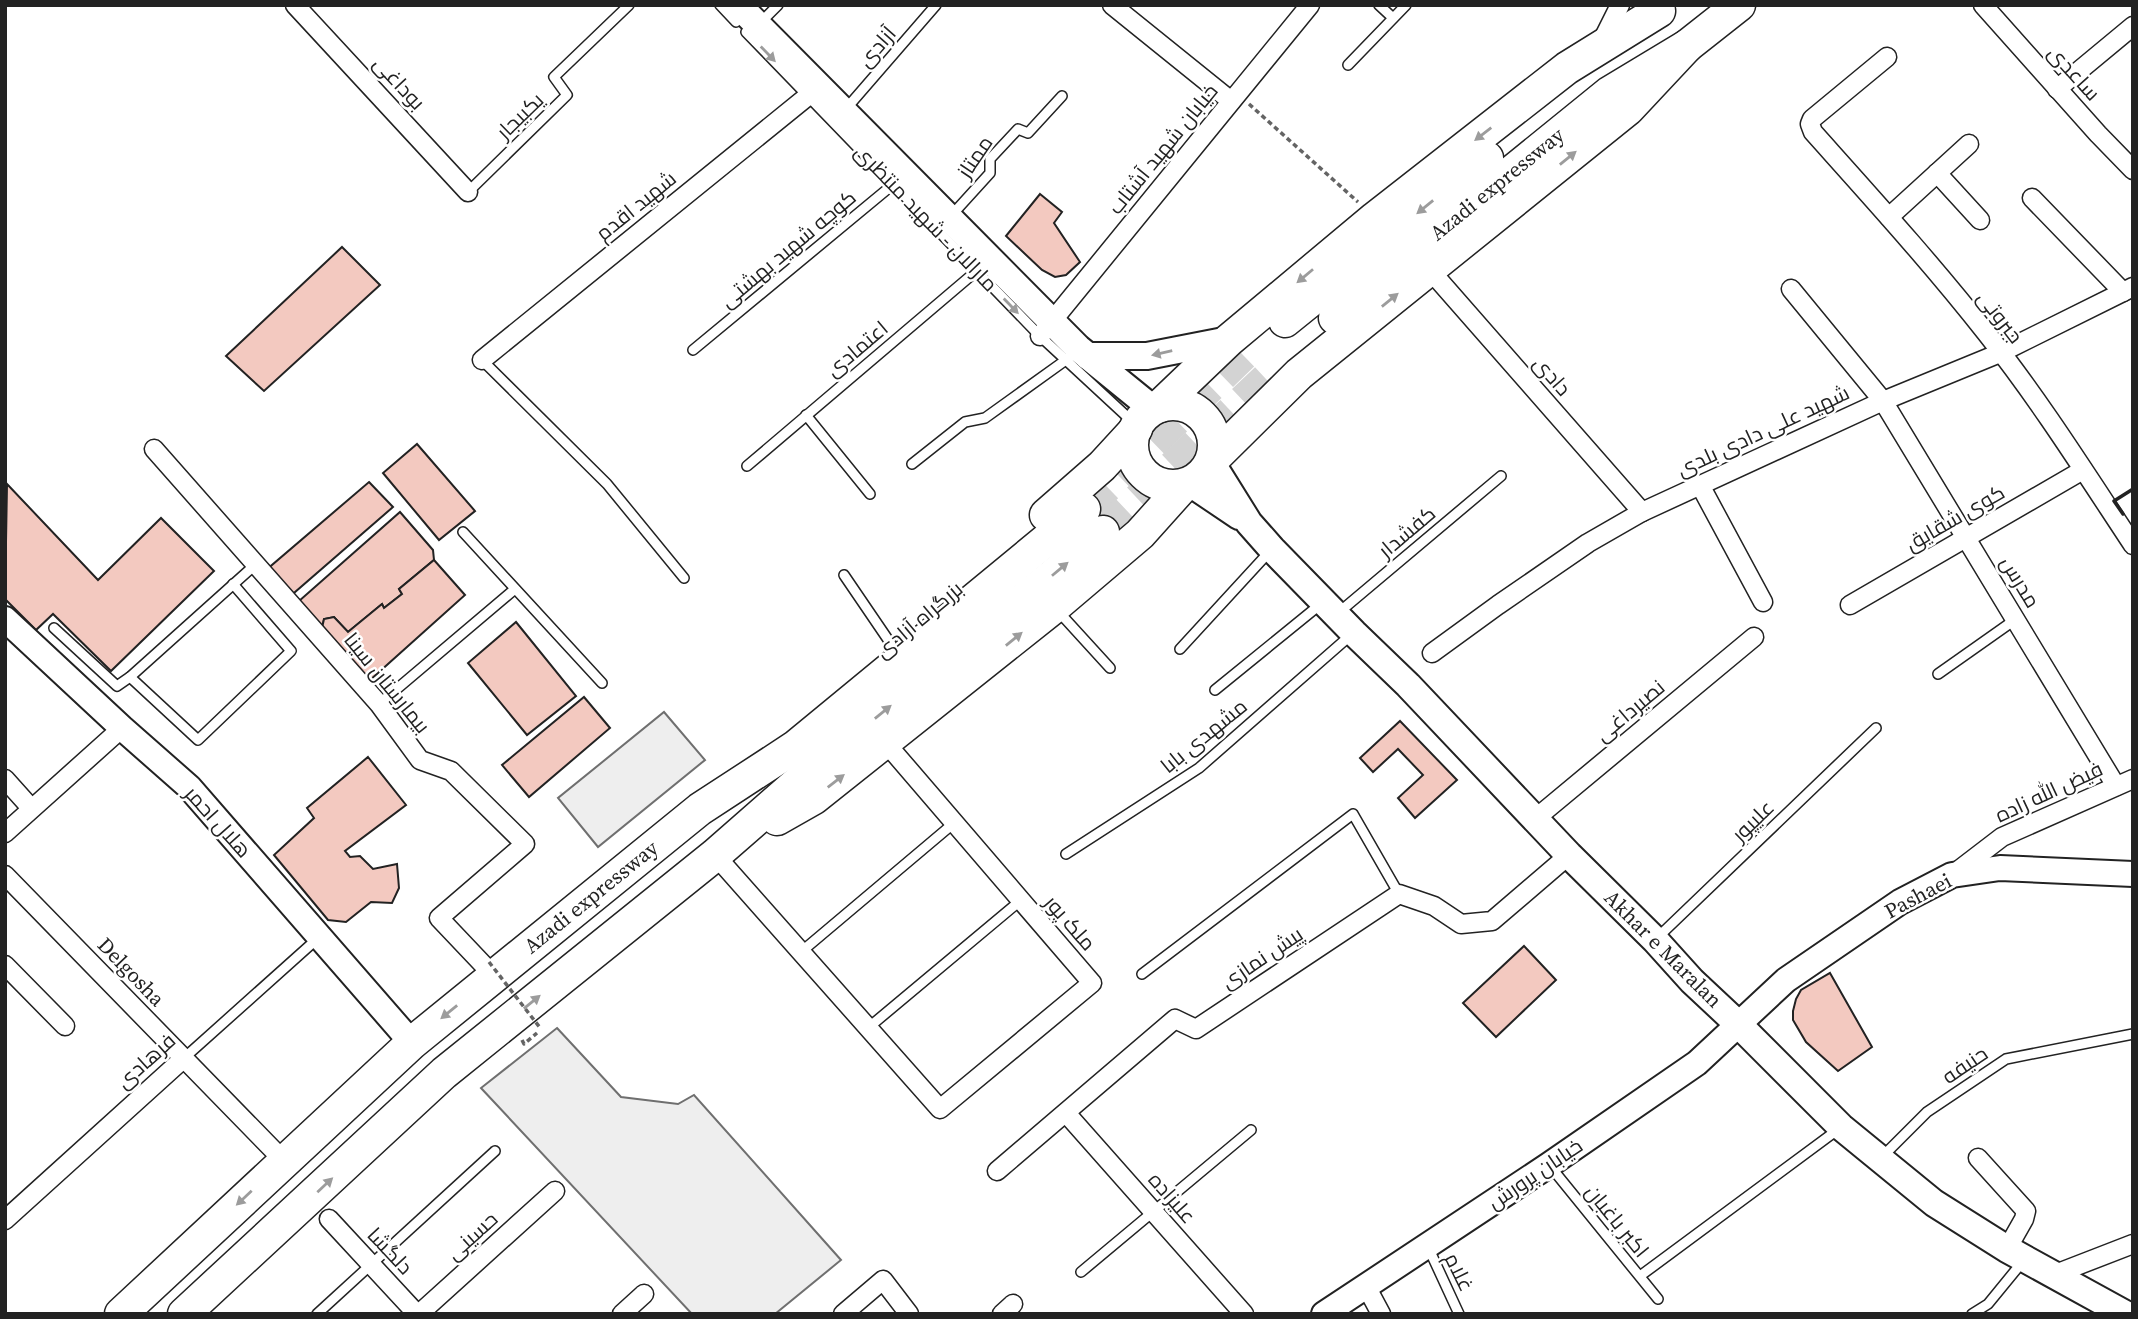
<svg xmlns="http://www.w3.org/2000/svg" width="2138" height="1319" viewBox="0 0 2138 1319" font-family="'Source Serif 4',Cairo,serif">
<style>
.green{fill:#eee;stroke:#6f6f6f;stroke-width:2}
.building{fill:#f3c9c0;stroke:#222;stroke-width:2}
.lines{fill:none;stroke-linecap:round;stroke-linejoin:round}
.highway-tunnel{stroke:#d3d3d3;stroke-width:32;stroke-dasharray:32 16;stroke-linecap:butt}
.lane-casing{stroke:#222;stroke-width:12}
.street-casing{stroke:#222;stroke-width:21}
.secondary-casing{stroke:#222;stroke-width:28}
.primary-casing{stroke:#222;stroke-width:30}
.highway-casing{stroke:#222;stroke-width:35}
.path{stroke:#646464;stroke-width:3.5;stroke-dasharray:5 3.5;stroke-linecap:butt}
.lane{stroke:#fff;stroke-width:9}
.street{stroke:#fff;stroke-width:18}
.secondary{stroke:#fff;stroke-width:24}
.primary{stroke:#fff;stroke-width:26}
.highway{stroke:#fff;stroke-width:32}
.path-bridge{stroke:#646464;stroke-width:3.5;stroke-dasharray:5 3.5;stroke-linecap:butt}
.wall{stroke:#222;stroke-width:3.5}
.oneway{fill:#9c9c9c}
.labels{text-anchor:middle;stroke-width:5;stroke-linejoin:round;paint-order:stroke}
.street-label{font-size:21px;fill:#222;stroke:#fff}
</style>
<rect width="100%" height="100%" fill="#fff"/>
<g class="green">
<path d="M664 712 705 760 598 847 558 798Z"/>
<path d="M557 1028 621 1097 678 1104 694 1095 841 1260 775 1314H692L481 1088Z"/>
</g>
<g class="building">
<path d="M1040 194 1062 212 1054 223 1080 262 1066 275 1055 277 1042 270 1006 236Z"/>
<path d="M342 247 380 285 264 391 226 356Z"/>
<path d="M417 444 475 511 439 540 383 473Z"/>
<path d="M369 482 393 507 287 599 265 571Z"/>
<path d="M7 484 98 580 161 518 214 571 111 671 53 614 36 630 5 599Z"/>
<path d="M400 512 433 550 434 560 399 589 402 594 384 608 382 604 348 632 334 617 324 619 322 628 299 601Z"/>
<path d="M434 560 465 595 369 681 322 628 324 619 334 617 348 632 382 604 384 608 402 594 399 589Z"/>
<path d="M516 622 576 696 527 735 468 663Z"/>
<path d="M584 697 610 728 529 797 502 765Z"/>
<path d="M1400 721 1457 780 1415 818 1398 798 1423 775 1398 749 1373 772 1360 758Z"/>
<path d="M368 757 406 805 345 851 350 857 360 856 373 869 397 864 399 888 392 903 371 902 346 922 328 920 274 855 314 818 307 808Z"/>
<path d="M1524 946 1556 980 1496 1037 1463 1003Z"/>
<path d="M1830 973 1872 1047 1838 1071 1806 1042 1793 1020V1011L1796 999 1801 990Z"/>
</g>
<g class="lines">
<g class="highway-tunnel">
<path d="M1084 509 1243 355"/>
<path d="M1103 532 1266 379"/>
</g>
<defs>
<g id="lane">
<path d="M720 5 736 22"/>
<path d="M1379 5 1393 18"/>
<path d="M759 24 778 5"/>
<path d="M746 32 1040 336 1135 424"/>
<path d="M1348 65 1406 5"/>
<path d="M845 110 936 5"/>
<path d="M468 192 567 95 554 77 629 5"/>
<path d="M950 217 990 173V159L1018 129 1028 133 1062 96"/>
<path d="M693 350 896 182"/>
<path d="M482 360 607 484 684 578"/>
<path d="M806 415 870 494"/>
<path d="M912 464 965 422 985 418 1070 357"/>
<path d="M747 466 980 268"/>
<path d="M463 532 602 683"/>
<path d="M844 575 891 644"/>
<path d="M1058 611 1110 668"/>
<path d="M1337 614 1501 476"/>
<path d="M54 628 117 686 130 677 256 564"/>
<path d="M1180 649 1271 550"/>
<path d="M1938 674 2016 619"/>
<path d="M130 677 198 740 291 651 233 584"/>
<path d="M1215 690 1322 603"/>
<path d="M379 704 515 589"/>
<path d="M1066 854 1199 768 1352 634"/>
<path d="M1656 939 1876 728"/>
<path d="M801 952 954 823"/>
<path d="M1142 974 1353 814 1399 894"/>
<path d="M868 1028 1021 900"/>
<path d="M183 1059 317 939"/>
<path d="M1881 1158 1927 1112 2006 1059 2133 1034"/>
<path d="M1550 1166 1658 1299"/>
<path d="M1428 1247 1459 1314"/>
<path d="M1081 1272 1251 1130"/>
<path d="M1640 1276 1840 1128"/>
<path d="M317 1314 495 1151"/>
<path d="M1972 1314 1988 1304 2024 1260"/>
</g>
<g id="street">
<path d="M295 5 468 192"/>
<path d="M1112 5 1231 101"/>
<path d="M1983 5 2098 134 2133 170"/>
<path d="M1601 43 1620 5"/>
<path d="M1887 57 1812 119 1810 124 1813 132C1872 198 1932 264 1987 334 2040 401 2086 474 2133 545"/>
<path d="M2057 89 2133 26"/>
<path d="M1937 173 1980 220"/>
<path d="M2032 198 2123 292"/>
<path d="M1889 217 1969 144"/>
<path d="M1429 269 1642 512"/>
<path d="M1791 289 1883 401 2116 786"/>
<path d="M1040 336 1310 5"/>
<path d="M482 360 819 87"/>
<path d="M154 449 379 704 420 760 451 771 525 844 439 918 494 976"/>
<path d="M1700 485 1763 602"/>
<path d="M1850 605 2083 470"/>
<path d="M1432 653 1498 605 1588 543 1642 512 1883 401 2000 353 2133 287"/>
<path d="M5 779 31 808"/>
<path d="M1535 819 1754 637"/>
<path d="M5 833 122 728"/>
<path d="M715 855 940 1109 1092 983 885 742"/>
<path d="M1955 873 2002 837 2133 779"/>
<path d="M5 875 284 1161"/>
<path d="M5 965 65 1026"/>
<path d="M1066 1113 1244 1314"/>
<path d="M1978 1158 2026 1211 2024 1219 2007 1249"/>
<path d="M997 1171 1175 1019 1196 1029 1399 894 1434 906 1461 924 1492 921 1569 855"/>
<path d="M329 1219 417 1314"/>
<path d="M5 1220 183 1059"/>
<path d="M2053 1275 2133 1244"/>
<path d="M1366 1286 1381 1314"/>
<path d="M419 1314 555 1191"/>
<path d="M622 1314 644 1294"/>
<path d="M843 1314 883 1280 909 1314"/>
<path d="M1002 1314 1013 1304"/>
</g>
<g id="secondary">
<path d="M5 619 122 728 189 787 412 1043"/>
<path d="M1324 1314 1549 1165 1697 1063 1786 980 1900 902 1952 875 2000 868 2133 874"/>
</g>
<g id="primary">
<path d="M738 5 1078 348 1153 409"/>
<path d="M1088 356H1147L1229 340"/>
<path d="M1211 462 1249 523 1272 549 1354 633 1408 685 1569 855 1655 940 1692 981 1739 1025 1841 1127 1934 1203 2007 1249 2125 1314"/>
<path d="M1190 483 1239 516"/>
</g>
<g id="highway">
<path d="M1335 318 1381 278 1609 93 1687 46 1739 5"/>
<path d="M1285 321 1487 158"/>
<circle cx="1173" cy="445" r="41"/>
<path d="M1160 406 1229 340 1375 218 1567 68 1659 11"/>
<path d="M1212 460 1299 374 1628 109 1687 46"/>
<path d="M1046 515 1102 466 1136 429"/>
<path d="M777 819 814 798 1054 607 1140 534 1184 485"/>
<path d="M121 1314 412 1043 700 809 795 747 1084 509"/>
<path d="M184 1314 444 1073 715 855 811 771 1052 576 1103 532"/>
</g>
</defs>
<use href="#lane" class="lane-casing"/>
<use href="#street" class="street-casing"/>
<use href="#secondary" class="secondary-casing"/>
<use href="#primary" class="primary-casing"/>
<use href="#highway" class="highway-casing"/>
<g class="path">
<path d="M1249 104 1358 202"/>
<path d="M522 1040 524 1044 537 1033"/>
</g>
<use href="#lane" class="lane"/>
<use href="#street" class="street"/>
<use href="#secondary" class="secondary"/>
<use href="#primary" class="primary"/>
<use href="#highway" class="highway"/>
<path class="path-bridge" d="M489 962 541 1029"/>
<path class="wall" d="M2123 514 2114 501 2133 489"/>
</g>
<defs><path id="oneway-solid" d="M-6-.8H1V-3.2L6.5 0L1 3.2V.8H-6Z" transform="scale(1.75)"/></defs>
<g class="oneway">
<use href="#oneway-solid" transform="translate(768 54) rotate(46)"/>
<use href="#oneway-solid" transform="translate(1483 134) rotate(142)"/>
<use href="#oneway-solid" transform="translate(1568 158) rotate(-39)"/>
<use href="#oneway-solid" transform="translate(1425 207) rotate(141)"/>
<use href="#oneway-solid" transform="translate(1305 276) rotate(140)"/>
<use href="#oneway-solid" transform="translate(1390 300) rotate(-39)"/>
<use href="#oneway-solid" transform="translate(1011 306) rotate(46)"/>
<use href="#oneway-solid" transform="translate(1162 353) rotate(167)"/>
<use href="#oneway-solid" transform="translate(1060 569) rotate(-40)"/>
<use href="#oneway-solid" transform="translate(1014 639) rotate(-39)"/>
<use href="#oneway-solid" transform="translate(883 712) rotate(-39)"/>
<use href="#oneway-solid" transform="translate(836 781) rotate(-38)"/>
<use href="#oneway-solid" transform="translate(532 1002) rotate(-39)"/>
<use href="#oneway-solid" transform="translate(449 1012) rotate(141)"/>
<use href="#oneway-solid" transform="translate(325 1185) rotate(-43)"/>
<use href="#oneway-solid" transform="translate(244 1198) rotate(137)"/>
</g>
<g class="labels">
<g class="street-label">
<text transform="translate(877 47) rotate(-49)" y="7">آزادی</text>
<text transform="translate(2074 73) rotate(48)" y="7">ساعدی</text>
<text transform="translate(399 83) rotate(47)" y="7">بوداغی</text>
<text transform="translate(520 116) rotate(-44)" y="7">یکبیجار</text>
<text transform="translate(1163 149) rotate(-51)" y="7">خیابان شهید آشتاب</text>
<text transform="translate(975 157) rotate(-56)" y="7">ممتاز</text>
<text transform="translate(1497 184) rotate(-39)" y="7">Azadi expressway</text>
<text transform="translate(636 206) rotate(-39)" y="7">شهید اقدم</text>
<text transform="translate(926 218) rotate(46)" y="7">مارالان - شهید منتظری</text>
<text transform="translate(788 249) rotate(-40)" y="7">کوچه شهید بهشتی</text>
<text transform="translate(2000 317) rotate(52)" y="7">جبروتی</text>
<text transform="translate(857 349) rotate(-40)" y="7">اعتمادی</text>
<text transform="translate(1552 376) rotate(49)" y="7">دادی</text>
<text transform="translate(1763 431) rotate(-25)" y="7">شهید علی دادی بلدی</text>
<text transform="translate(1955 518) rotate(-30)" y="7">کوی شقایق</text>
<text transform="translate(1407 532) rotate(-40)" y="7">کفشدار</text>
<text transform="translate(2020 582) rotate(59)" y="7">مدرس</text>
<text transform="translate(919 620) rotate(-40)" y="7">بزرگراه آزادی</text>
<text transform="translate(387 683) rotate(51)" y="7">بیمارستان سینا</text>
<text transform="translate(1630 711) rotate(-40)" y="7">نصیرداغی</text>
<text transform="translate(1204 736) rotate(-39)" y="7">مشهدی بابا</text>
<text transform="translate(2049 792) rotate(-25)" y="7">فیض الله زاده</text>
<text transform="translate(1753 821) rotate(-44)" y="7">علیپور</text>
<text transform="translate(218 822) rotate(48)" y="7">هلال احمر</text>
<text transform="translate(1918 896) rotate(-28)" y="7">Pashaei</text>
<text transform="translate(591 897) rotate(-39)" y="7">Azadi expressway</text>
<text transform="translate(1070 923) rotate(49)" y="7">ملک پور</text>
<text transform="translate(1663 949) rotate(45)" y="7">Akhar e Maralan</text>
<text transform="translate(1262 958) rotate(-34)" y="7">پیش نمازی</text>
<text transform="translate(131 972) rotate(46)" y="7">Delgosha</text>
<text transform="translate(146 1061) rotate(-42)" y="7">فرهادی</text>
<text transform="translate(1965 1065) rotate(-34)" y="7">حنیفه</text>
<text transform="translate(1535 1174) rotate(-34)" y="7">خیابان پرورش</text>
<text transform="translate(1172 1198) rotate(49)" y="7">علیزاده</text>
<text transform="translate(1617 1221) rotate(51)" y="7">اکبر باغبان</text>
<text transform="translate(472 1236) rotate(-42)" y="7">حسینی</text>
<text transform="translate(390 1251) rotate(47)" y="7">دلگشا</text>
<text transform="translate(1459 1272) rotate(64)" y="7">غلام</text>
</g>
</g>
<rect width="2138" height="1319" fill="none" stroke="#222222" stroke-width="14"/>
</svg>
